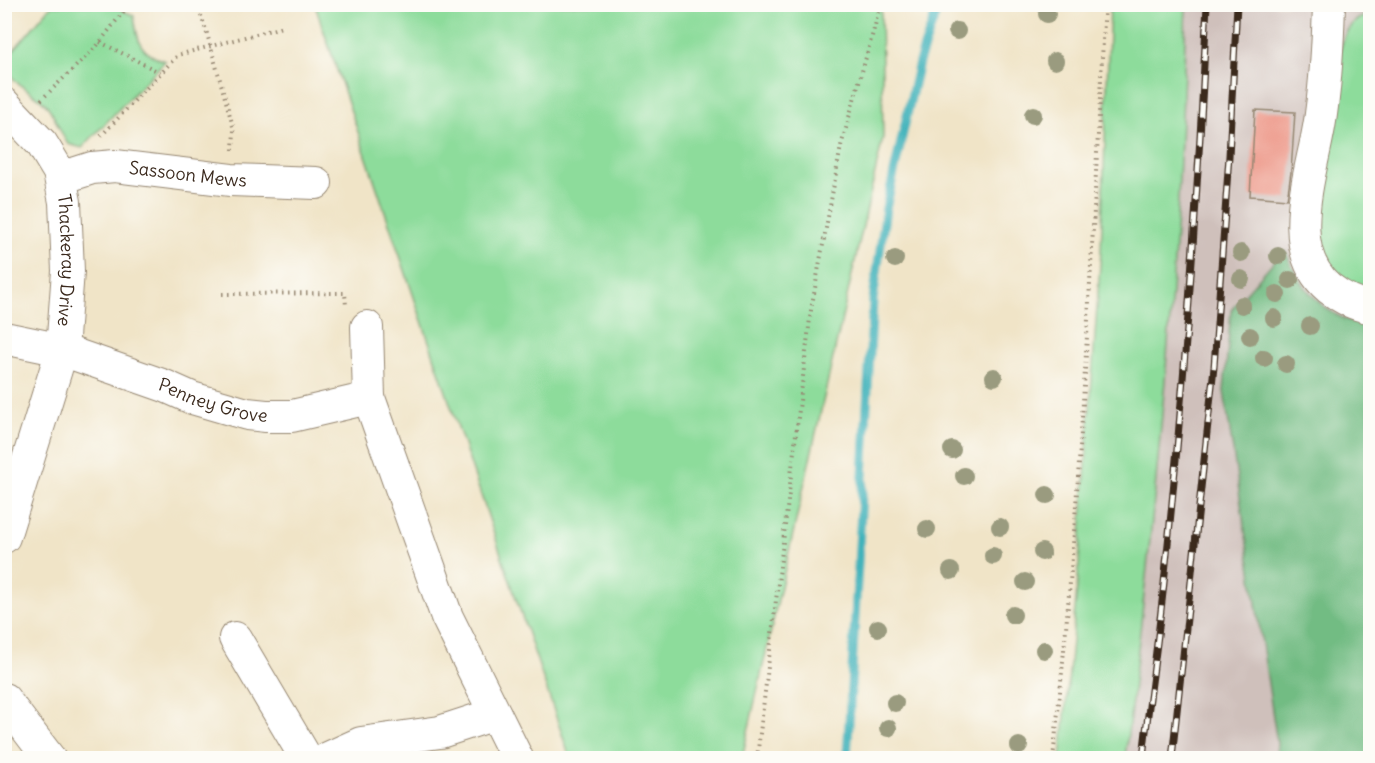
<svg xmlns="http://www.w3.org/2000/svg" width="1375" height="763" viewBox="0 0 1375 763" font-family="Delius,sans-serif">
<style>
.industrial{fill:#cfc0bb}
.green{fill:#8ddc9b;stroke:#64835c;stroke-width:1.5}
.forest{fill:#72bc83;stroke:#567350;stroke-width:1.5}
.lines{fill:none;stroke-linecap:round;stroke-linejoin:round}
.stream{stroke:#43b3bb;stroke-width:9}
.building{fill:#ed9788}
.minor-casing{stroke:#968772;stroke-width:34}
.path{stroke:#968772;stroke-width:4;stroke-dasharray:1.5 4.5;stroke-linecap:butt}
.minor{stroke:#fff;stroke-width:32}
.rail-casing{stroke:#3b2a1e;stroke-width:7}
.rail{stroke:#fdfcf7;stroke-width:4.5;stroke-dasharray:14;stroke-linecap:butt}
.tree{fill:#9a9b7f}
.labels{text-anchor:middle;stroke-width:6;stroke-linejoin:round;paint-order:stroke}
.street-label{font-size:18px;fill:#3b2a1e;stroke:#fdfcf7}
</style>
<rect width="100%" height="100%" fill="#fdfcf7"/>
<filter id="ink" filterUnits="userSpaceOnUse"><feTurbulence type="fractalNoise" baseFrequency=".0167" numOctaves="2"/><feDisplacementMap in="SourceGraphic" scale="12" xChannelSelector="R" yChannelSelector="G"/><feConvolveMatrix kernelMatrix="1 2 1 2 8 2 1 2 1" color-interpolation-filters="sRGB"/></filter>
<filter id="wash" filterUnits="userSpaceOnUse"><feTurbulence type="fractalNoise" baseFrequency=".008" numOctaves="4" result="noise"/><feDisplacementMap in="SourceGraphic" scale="24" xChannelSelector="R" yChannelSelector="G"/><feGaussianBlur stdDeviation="1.35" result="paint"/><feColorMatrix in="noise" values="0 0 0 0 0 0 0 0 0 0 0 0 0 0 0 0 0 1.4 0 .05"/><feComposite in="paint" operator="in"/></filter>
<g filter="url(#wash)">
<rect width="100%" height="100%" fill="#f0e4c7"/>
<path class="industrial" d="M1126 5H1370V367L1277 743 1276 758H1075Z"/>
<g class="green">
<path d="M100 5 120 9 134 16C138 42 139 53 165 61L82 148 68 144C60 133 56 118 48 107 33 87 10 90 6 59L52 5Z"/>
<path d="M315 5H881L883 138 742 758H570Z"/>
<path d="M1110 5H1186C1180 257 1156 508 1125 758H1061L1078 577 1101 250Z"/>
<path d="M1370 15V296L1330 276 1318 236 1338 58C1343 38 1348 18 1370 15Z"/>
</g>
<path class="forest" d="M1286 252C1299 287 1330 324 1370 324V758H1276L1277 743 1224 391 1231 310 1274 261Z"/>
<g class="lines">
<path class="stream" d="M847 758 873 300 886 208 919 62 939 4"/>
</g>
<g id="blocks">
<path class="building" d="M1255 110 1295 112 1291 172 1287 199 1250 196Z"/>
</g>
</g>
<g filter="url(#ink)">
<use href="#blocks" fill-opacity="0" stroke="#968772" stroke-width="1.5"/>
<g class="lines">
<defs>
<g id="minor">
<path d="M1329 4C1328 41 1326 78 1321 114 1315 166 1280 247 1329 288 1342 298 1355 305 1370 307"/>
<path id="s1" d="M4 104 42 144 59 172 65 202 68 271 62 350 4 537"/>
<path id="s2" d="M61 178 92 168 115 166 231 180 316 183"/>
<path d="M367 327 369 398 447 617 517 758"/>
<path id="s3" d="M4 338 62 350 165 386 192 398 247 414 266 416H292L369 398"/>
<path d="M235 638 306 758"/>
<path d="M4 699 49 758"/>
<path d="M328 758 361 743 440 732 495 714"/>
</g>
</defs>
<use href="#minor" class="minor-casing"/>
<g class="path">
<path d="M133 4 147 7 158 4"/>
<path d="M197 4 206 30 234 130 233 150"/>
<path d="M100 42 161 73"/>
<path d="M41 100 97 46 129 4"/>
<path d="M101 136 178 55 282 27"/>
<path d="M222 294 345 293 346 306"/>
<path d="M757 758 811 310 841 146 881 4"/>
<path d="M1053 758C1081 508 1091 256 1105 4"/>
</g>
<use href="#minor" class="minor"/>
<defs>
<g id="rail">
<path d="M1143 758C1149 700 1158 642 1164 583 1184 391 1198 197 1207 4"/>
<path d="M1172 758 1214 367 1229 156 1237 4"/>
</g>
</defs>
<use href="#rail" class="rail-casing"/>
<use href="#rail" class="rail"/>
</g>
<g class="tree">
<circle cx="1047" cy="14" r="9"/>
<circle cx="957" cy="31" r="9"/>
<circle cx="1055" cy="61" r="9"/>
<circle cx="1033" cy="115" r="9"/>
<circle cx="1241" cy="253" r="9"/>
<circle cx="1278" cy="256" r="9"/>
<circle cx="895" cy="259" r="9"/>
<circle cx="1241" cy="279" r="9"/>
<circle cx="1290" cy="280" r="9"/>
<circle cx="1277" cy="294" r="9"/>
<circle cx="1242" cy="305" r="9"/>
<circle cx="1274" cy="318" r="9"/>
<circle cx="1310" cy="326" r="9"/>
<circle cx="1250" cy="336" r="9"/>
<circle cx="1264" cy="358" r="9"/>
<circle cx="1286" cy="364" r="9"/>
<circle cx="994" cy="377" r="9"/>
<circle cx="952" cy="450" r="9"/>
<circle cx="964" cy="476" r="9"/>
<circle cx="1047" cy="495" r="9"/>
<circle cx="1000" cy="527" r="9"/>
<circle cx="927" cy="529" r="9"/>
<circle cx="1042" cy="552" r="9"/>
<circle cx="993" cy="556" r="9"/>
<circle cx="951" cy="571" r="9"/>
<circle cx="1025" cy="582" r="9"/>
<circle cx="1013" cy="615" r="9"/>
<circle cx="878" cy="628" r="9"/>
<circle cx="1044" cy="650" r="9"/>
<circle cx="895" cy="703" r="9"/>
<circle cx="888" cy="728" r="9"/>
<circle cx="1019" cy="746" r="9"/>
</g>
</g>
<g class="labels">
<g class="street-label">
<text dy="6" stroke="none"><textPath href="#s2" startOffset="129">Sassoon Mews</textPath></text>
<text dy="6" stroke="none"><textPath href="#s1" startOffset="177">Thackeray Drive</textPath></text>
<text dy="6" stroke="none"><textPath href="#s3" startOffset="219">Penney Grove</textPath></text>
</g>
</g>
<rect width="1375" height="763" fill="none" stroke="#fdfcf7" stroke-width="24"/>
</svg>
